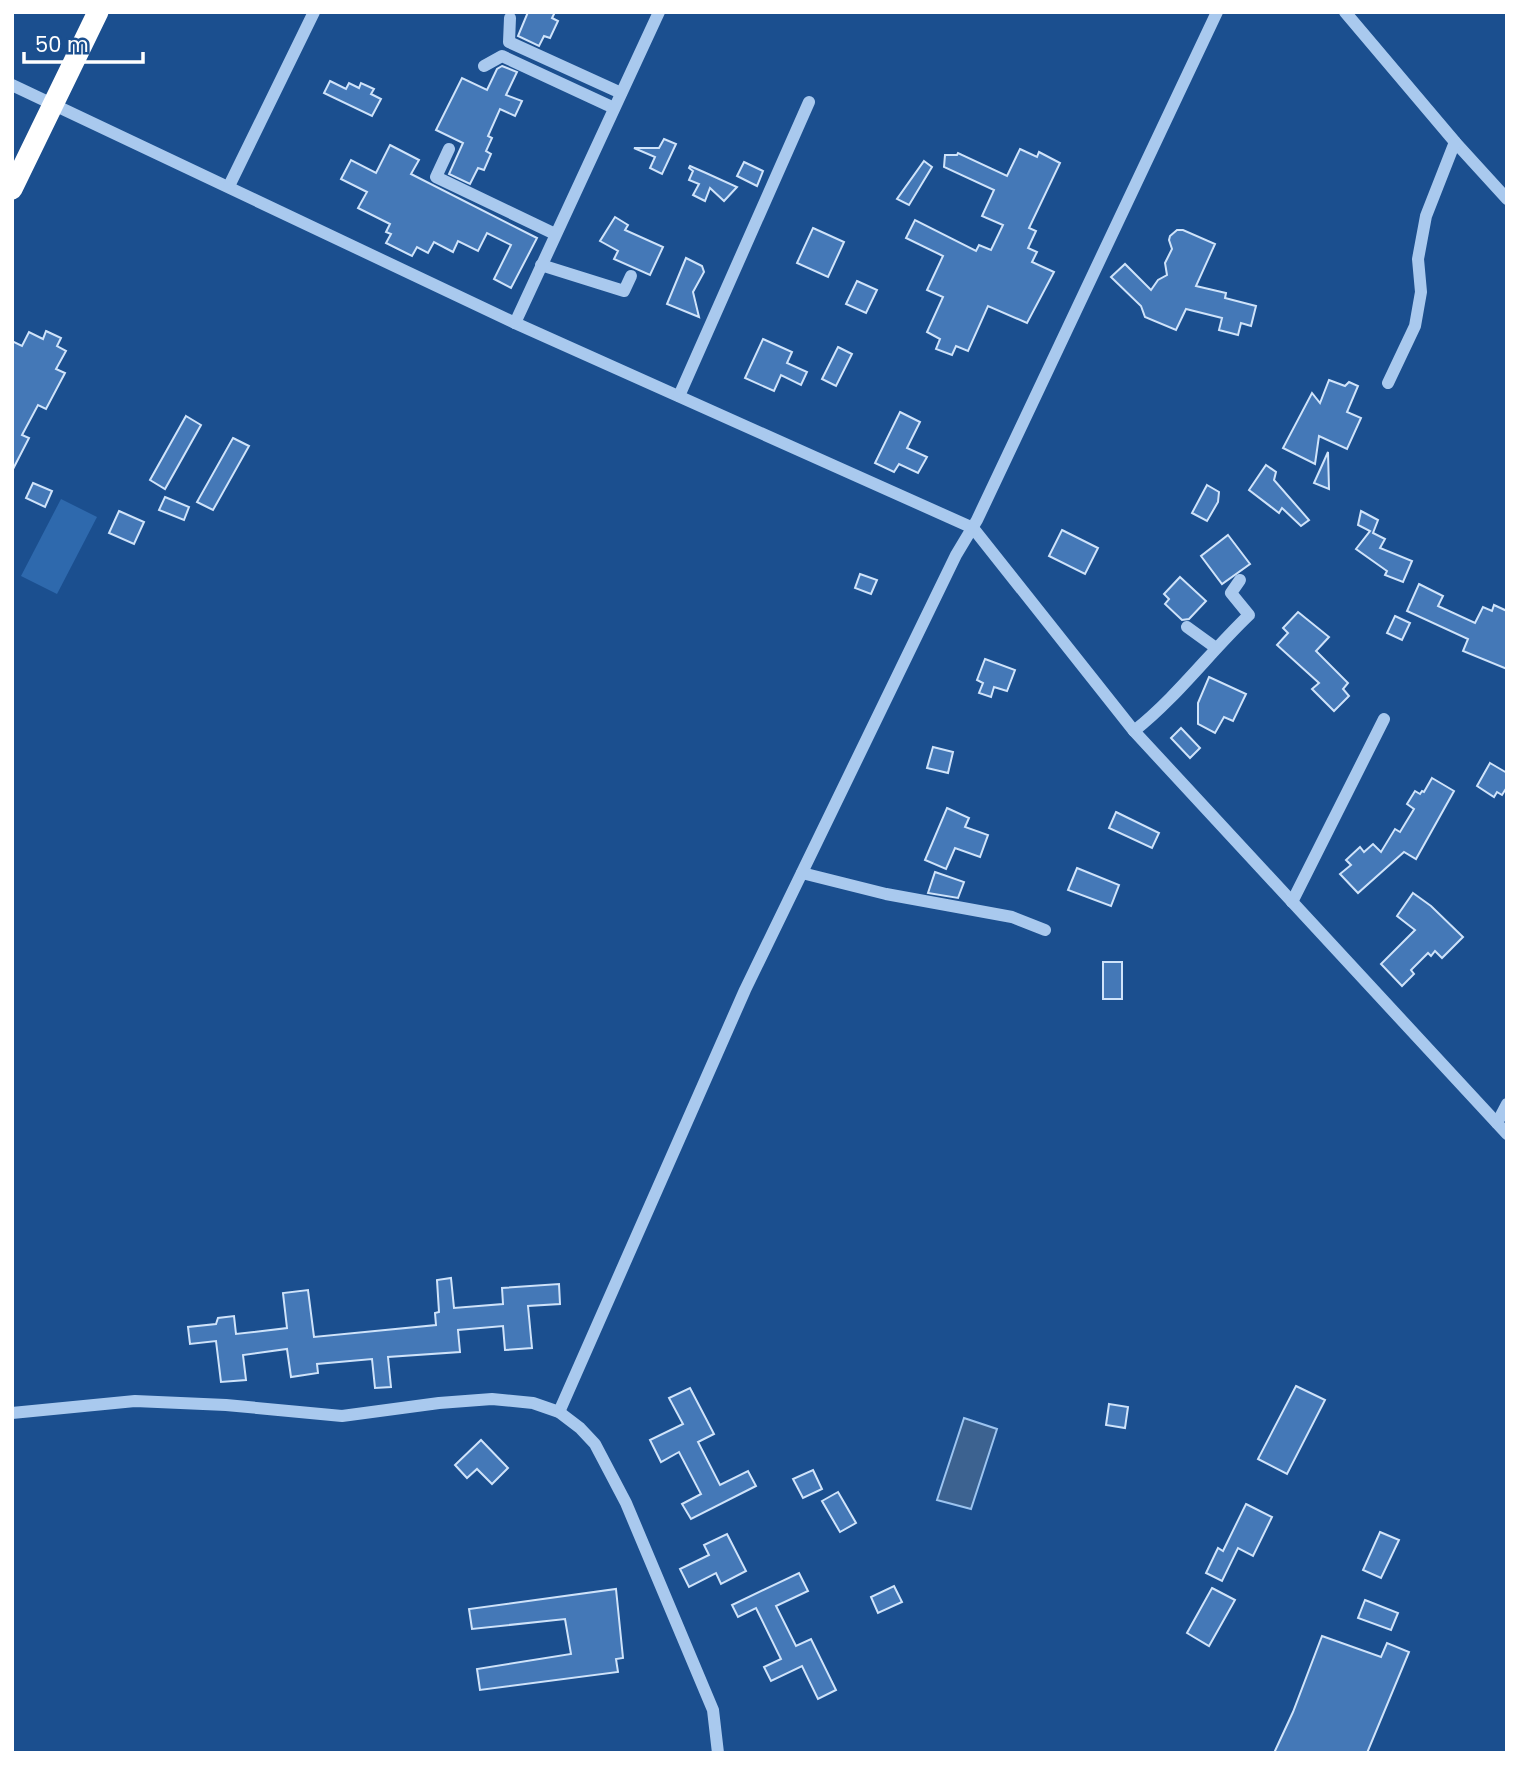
<svg xmlns="http://www.w3.org/2000/svg" width="1519" height="1765" viewBox="0 0 1519 1765" font-family="Poppins,sans-serif">
<style>
.green{fill:#2e69ad}
.water{fill:#3c6290;stroke:#9cc4f0;stroke-width:2}
.building{fill:#4478b7;stroke:#cfe3fa;stroke-width:2}
.lines{fill:none;stroke-linecap:round;stroke-linejoin:round}
.minor{stroke:#a9c9ee;stroke-width:12}
.highway{stroke:#fff;stroke-width:21}
</style>
<rect width="100%" height="100%" fill="#1b4f8f"/>
<path class="green" d="M61 499 97 517 57 594 21 576Z"/>
<path class="water" d="M964 1418 997 1429 971 1509 937 1500Z"/>
<g class="building">
<path d="M528 12H555L552 18 558 21 550 38 544 36 539 46 518 36Z"/>
<path d="M502 66 517 72 506 95 522 101 515 116 500 109 488 136 492 138 486 151 491 154 484 170 478 168 470 184 449 174 463 143 436 130 462 78 487 90 497 69Z"/>
<path d="M330 81 346 89 349 83 359 88 361 83 374 89 371 94 381 99 372 116 324 93Z"/>
<path d="M664 139 676 144 662 174 650 168 655 157 634 148H659Z"/>
<path d="M390 145 419 160 411 174 537 238 511 288 494 279 511 245 487 233 478 251 458 241 453 252 434 242 428 253 417 247 412 256 386 243 391 234 386 232 390 224 358 208 367 192 341 179 351 160 376 173Z"/>
<path d="M1020 149 1037 157 1039 152 1060 163 1029 228 1036 231 1028 248 1037 252 1032 262 1054 272 1027 323 988 306 968 351 956 346 952 355 936 349 940 339 927 332 943 297 927 290 943 256 906 238 915 220 976 251 979 245 991 250 1003 225 982 216 994 190 944 167 945 155H957L958 153 1007 176Z"/>
<path d="M924 161 932 167 909 205 897 199Z"/>
<path d="M744 162 763 171 757 186 737 176Z"/>
<path d="M690 166 706 173 737 187 724 201 710 188 705 201 693 195 699 184 689 180 693 171 689 168Z"/>
<path d="M615 217 628 225 625 230 663 247 650 275 614 259 618 251 600 241Z"/>
<path d="M813 228 844 242 828 277 797 263Z"/>
<path d="M1177 230H1183L1215 244 1196 286 1226 293 1225 298 1256 306 1251 326 1241 323 1238 335 1219 330 1222 318 1186 309 1176 330 1145 317 1141 306 1111 277 1125 264 1151 290 1158 280 1167 275 1165 263 1172 249 1169 240 1170 236Z"/>
<path d="M686 258 702 266 704 272 693 292 699 317 667 304Z"/>
<path d="M857 281 877 290 866 313 846 304Z"/>
<path d="M46 331 61 338 57 346 66 351 56 369 65 373 46 409 38 405 22 435 29 438 12 471V341L22 346 29 332 43 339Z"/>
<path d="M763 339 792 352 787 363 807 372 801 385 781 375 774 391 745 378Z"/>
<path d="M838 347 852 354 836 386 822 379Z"/>
<path d="M1329 380 1345 386 1349 382 1358 386 1347 412 1361 418 1347 449 1319 436 1315 464 1283 448 1312 393 1320 403Z"/>
<path d="M900 412 920 422 907 448 927 457 918 473 899 464 894 472 875 463Z"/>
<path d="M186 416 201 425 165 489 150 480Z"/>
<path d="M233 438 249 446 213 510 197 502Z"/>
<path d="M1328 452 1329 489 1314 483Z"/>
<path d="M1266 465 1276 472 1274 480 1309 520 1301 526 1282 508 1279 513 1249 490Z"/>
<path d="M33 483 52 491 45 507 26 498Z"/>
<path d="M1207 485 1219 492 1218 502 1207 521 1192 513Z"/>
<path d="M165 497 189 507 184 520 159 510Z"/>
<path d="M119 511 144 522 134 544 109 533Z"/>
<path d="M1361 511 1378 520 1373 533 1385 539 1380 548 1412 561 1403 582 1385 575 1387 571 1356 549 1370 531 1358 525Z"/>
<path d="M1062 530 1098 548 1085 574 1049 556Z"/>
<path d="M1228 535 1250 564 1222 584 1201 556Z"/>
<path d="M860 574 877 580 871 594 855 588Z"/>
<path d="M1180 577 1206 601 1189 619 1182 620 1165 604 1169 599 1164 594Z"/>
<path d="M1419 584 1443 596 1438 606 1475 623 1483 607 1492 611 1494 605 1507 611V669L1463 651 1468 639 1407 611Z"/>
<path d="M1298 612 1329 637 1316 651 1348 683 1343 689 1349 696 1334 711 1312 689 1319 683 1277 645 1288 633 1283 628Z"/>
<path d="M1395 616 1410 623 1402 640 1387 633Z"/>
<path d="M985 659 1015 670 1007 691 994 687 991 697 979 693 983 683 977 680Z"/>
<path d="M1209 677 1246 694 1233 721 1224 717 1215 733 1198 724V703Z"/>
<path d="M1181 728 1200 748 1190 758 1171 738Z"/>
<path d="M933 747 953 752 948 773 927 768Z"/>
<path d="M1490 763 1507 773V787L1502 795 1497 792 1494 797 1477 786Z"/>
<path d="M1432 778 1454 791 1416 859 1404 852 1358 893 1340 874 1351 865 1346 860 1360 847 1364 852 1373 844 1381 852 1395 829 1400 832 1414 809 1407 804 1415 791 1420 794 1422 791 1424 792Z"/>
<path d="M947 808 969 818 965 827 988 835 980 857 955 848 946 869 925 860Z"/>
<path d="M1116 812 1159 833 1152 848 1109 828Z"/>
<path d="M1077 868 1119 885 1111 906 1068 890Z"/>
<path d="M935 872 964 882 958 898 928 893Z"/>
<path d="M1413 893 1431 906 1463 937 1442 958 1435 951 1431 956 1428 953 1411 970 1414 974 1402 986 1381 964 1415 930 1397 916Z"/>
<rect x="1103" y="962" width="19" height="37"/>
<path d="M451 1278 454 1308 503 1304 502 1288 559 1284 560 1304 528 1306 532 1348 505 1350 503 1326 458 1330 460 1352 388 1357 391 1387 375 1388 372 1359 317 1364 318 1373 291 1377 287 1349 243 1355 246 1380 221 1382 216 1341 190 1344 188 1327 216 1324 218 1318 234 1316 236 1334 287 1328 283 1293 308 1290 314 1337 436 1325 435 1313 439 1312 437 1280Z"/>
<path d="M1296 1386 1325 1400 1287 1474 1258 1459Z"/>
<path d="M690 1388 714 1434 698 1442 720 1485 748 1471 756 1486 691 1519 682 1504 701 1494 679 1452 661 1462 650 1440 683 1424 669 1398Z"/>
<path d="M1109 1404 1128 1407 1125 1428 1106 1425Z"/>
<path d="M481 1440 508 1468 492 1484 477 1469 467 1478 455 1465Z"/>
<path d="M813 1470 822 1489 803 1498 793 1479Z"/>
<path d="M838 1492 856 1523 840 1532 822 1501Z"/>
<path d="M1246 1504 1272 1517 1253 1556 1238 1548 1222 1581 1206 1573 1218 1548 1223 1551Z"/>
<path d="M1380 1532 1399 1540 1381 1578 1363 1570Z"/>
<path d="M727 1534 746 1571 721 1584 716 1573 689 1587 680 1569 709 1555 704 1545Z"/>
<path d="M799 1573 808 1591 776 1606 796 1646 811 1639 836 1690 818 1699 802 1666 771 1681 764 1667 781 1659 756 1608 738 1617 732 1605Z"/>
<path d="M894 1586 902 1602 878 1613 871 1597Z"/>
<path d="M1212 1588 1235 1600 1209 1646 1187 1633Z"/>
<path d="M616 1589 623 1658 616 1659 618 1672 480 1690 477 1669 571 1654 565 1619 472 1629 469 1609Z"/>
<path d="M1365 1600 1398 1613 1391 1630 1358 1618Z"/>
<path d="M1322 1636 1381 1657 1387 1643 1409 1652 1367 1753H1274L1293 1712Z"/>
</g>
<g class="lines">
<g class="minor">
<path d="M1345 12 1455 142 1507 199"/>
<path d="M510 18 509 42 621 93"/>
<path d="M484 66 502 56 614 108"/>
<path d="M12 85 515 323 973 528 1134 731 1507 1134"/>
<path d="M449 149 436 177 555 234"/>
<path d="M229 186 314 12"/>
<path d="M541 265 624 291 631 276"/>
<path d="M515 323 659 12"/>
<path d="M1388 383 1415 326 1421 292 1418 259 1426 216 1455 142"/>
<path d="M679 396 809 102"/>
<path d="M1187 627 1216 648"/>
<path d="M1134 731C1177 697 1210 652 1249 615L1231 593 1240 580"/>
<path d="M802 873 886 894 1012 917 1045 930"/>
<path d="M1292 902 1384 719"/>
<path d="M1497 1123 1507 1104"/>
<path d="M559 1412 745 990 956 555 977 520 1217 12"/>
<path d="M12 1413 135 1401 226 1405 342 1416 439 1403 492 1399 533 1403 559 1412 580 1428 595 1444 626 1503 713 1710 718 1753"/>
</g>
<path class="highway" d="M12 189 98 12"/>
</g>
<rect width="1519" height="1765" fill="none" stroke="#ffffff" stroke-width="28"/>
<path d="M24 52v10h119v-10" fill="none" stroke="#ffffff" stroke-width="3.5"/>
<text x="35" y="52" font-size="21" fill="#ffffff" stroke="#1b4f8f" stroke-width="5" paint-order="stroke">50 m</text>
</svg>
